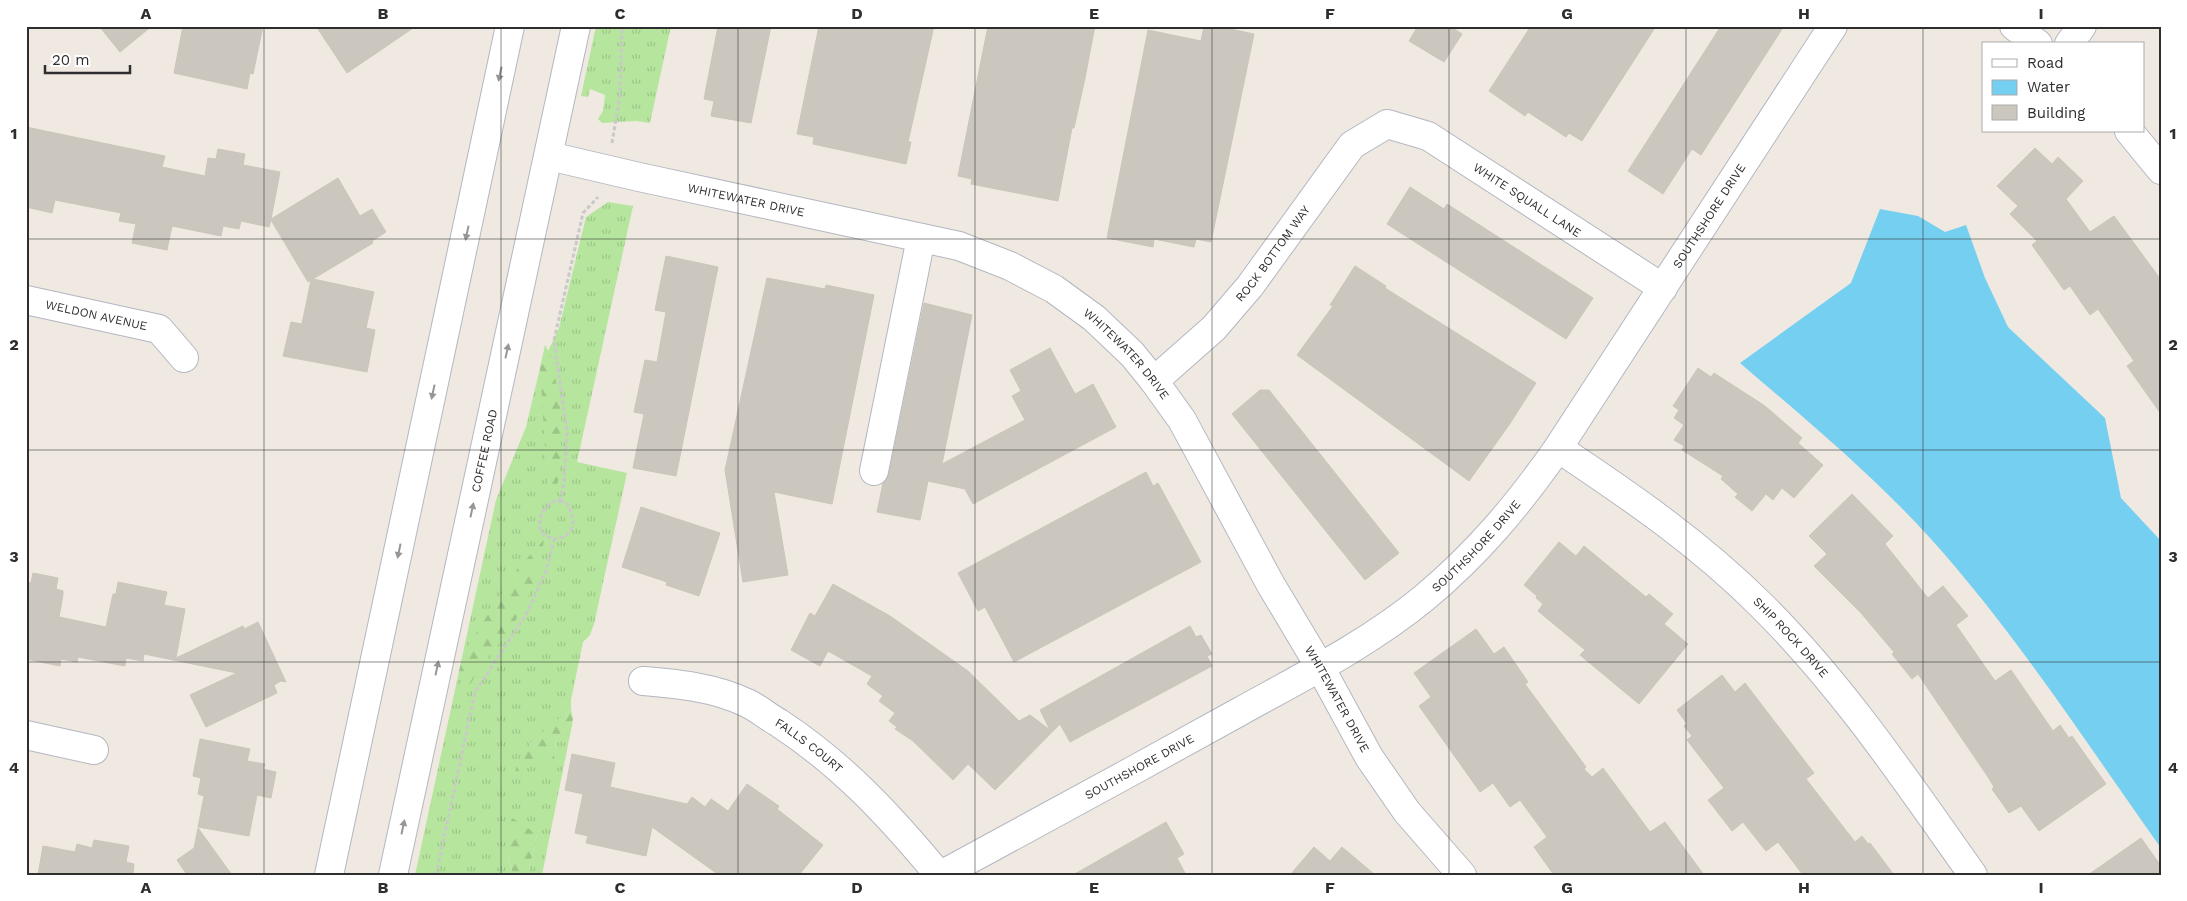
<svg xmlns="http://www.w3.org/2000/svg" width="2187" height="901" viewBox="0 0 2187 901" font-family="'Work Sans',sans-serif">
<style>
.grass{fill:url(#grass-tufts)}
.forest{fill:url(#forest-firs)}
.water{fill:#75cff0}
.building{fill:#cbc7bf;stroke:#cbc5ba}
.lines{fill:none;stroke-linecap:round;stroke-linejoin:round}
.minor-casing{stroke:#b4b7c1;stroke-width:30}
.secondary-casing{stroke:#b4b7c1;stroke-width:30}
.path{stroke:#c9c9c9;stroke-width:3;stroke-dasharray:4 2.5;stroke-linecap:butt}
.minor{stroke:#fff;stroke-width:28}
.secondary{stroke:#fff;stroke-width:28}
.oneway{fill:#969696}
.grid{fill:none;stroke:#2e2e2e;stroke-width:1;stroke-opacity:0.55}
.labels{text-anchor:middle;stroke-width:4.5;stroke-linejoin:round;paint-order:stroke}
.street-label{font-size:12px;fill:#2e2e2e;stroke:#fff}
.neatline{fill:none;stroke:#2e2e2e;stroke-width:2}
.grid-label{font-size:16px;text-anchor:middle;font-weight:bold;fill:#2e2e2e}
</style>
<defs>
<pattern id="grass-tufts" width="24" height="20" patternUnits="userSpaceOnUse" patternTransform="scale(1.25)"><rect width="24" height="20" fill="#b6e59e"/><path d="M3 7l-1-3M5 7V3M7 7l1-3M15 17l-1-3M17 17v-4M19 17l1-3" fill="none" stroke="#9dc588"/></pattern>
<pattern id="forest-firs" width="22" height="20" patternUnits="userSpaceOnUse" patternTransform="scale(1.25)"><rect width="22" height="20" fill="#b6e59e"/><path d="M5 1l3.5 6h-7zM16 11l3.5 6h-7z" fill="#9dc588"/></pattern>
</defs>
<rect width="100%" height="100%" fill="#efe9e1"/>
<g class="grass">
<path d="M596 26H671L650 123 636 121 602 123 598 119 603 111 605 95 590 89 588 97 581 96Z"/>
<path d="M608 202 633 206 577 462 627 473 594 624 590 635 583 642 571 700V709L531 743 515 771 554 759 556 739 573 720 542 875H528L537 834 507 853 513 875H415L496 500 526 427 540 368 559 328 586 217Z"/>
</g>
<g class="forest">
<path d="M545 345 549 352 560 399 561 420V463L556 493H548L540 368Z"/>
<path d="M544 540C540 564 533 589 521 611 507 637 484 658 470 685L459 671 464 652 518 568Z"/>
<path d="M571 709 573 720 556 739 554 759 515 772C522 744 550 726 571 709Z"/>
<path d="M509 816 537 834 528 875H513L507 853Z"/>
</g>
<path class="water" d="M1880 209 1918 216 1945 232 1966 225 1985 278 2008 327 2105 418 2121 498 2161 541V848C2087 744 2015 632 1930 538 1872 474 1805 419 1740 363L1851 283Z"/>
<g class="building">
<path d="M99 26H152L120 52Z"/>
<path d="M183 26H263L253 74 250 73 247 89 174 73Z"/>
<path d="M316 26H416L347 73Z"/>
<path d="M718 26H771L751 123 711 116 714 101 704 99Z"/>
<path d="M819 26H934L908 142H911L906 164 813 144 814 137 797 134Z"/>
<path d="M988 26H1095L1085 78 1074 128H1072L1058 201 971 184 972 179 958 176Z"/>
<path d="M1204 26H1216L1254 34 1211 242 1196 239 1194 247 1154 239 1153 247 1107 238 1148 30 1201 41Z"/>
<path d="M1418 26H1450L1462 34 1444 62 1409 41Z"/>
<path d="M1531 26H1656L1582 141 1569 133 1566 137 1528 112 1525 116 1489 91Z"/>
<path d="M1721 26H1784L1701 155 1692 149 1663 194 1628 171Z"/>
<path d="M26 127 165 156 162 167 205 176 208 158 216 159 218 149 245 154 243 165 280 172 271 219 338 178 360 216 372 209 386 232 372 241 373 243 313 279 374 292 366 328 375 330 367 372 283 356 291 322 302 324 311 280 308 282 271 220 269 227 241 221 239 229 223 226 221 236 172 226 167 250 132 243 136 224 119 221 121 213 55 200 52 213 26 207Z"/>
<path d="M2035 148 2052 164 2058 157 2083 181 2066 199 2090 232 2114 216 2161 280V414L2127 366 2134 361 2098 309 2090 315 2070 286 2064 290 2032 245 2037 241 2010 214 2018 206 1997 186Z"/>
<path d="M1410 187 1444 209 1447 204 1593 298 1566 339 1387 224Z"/>
<path d="M666 256 718 267 676 476 633 468 644 414 634 412 645 360 657 362 666 312 655 310Z"/>
<path d="M1355 266 1386 286 1385 288 1536 383 1509 425 1469 481 1297 355 1333 306 1330 305Z"/>
<path d="M767 278 825 289 826 285 874 295 832 504 774 492 788 575 743 582 725 470Z"/>
<path d="M924 303 972 315 942 464 1025 420 1012 396 1021 391 1010 370 1050 348 1075 394 1093 384 1116 427 973 504 965 489 928 481 920 520 877 512 883 483 889 474Z"/>
<path d="M1698 368 1711 377 1714 373 1765 406 1802 438 1798 443 1823 465 1794 498 1782 488 1773 500 1766 494 1752 511 1735 497 1738 494 1721 479 1723 476 1682 450 1684 446 1674 440 1684 425 1674 418 1679 410 1673 406Z"/>
<path d="M1260 390H1269L1399 553 1365 580 1232 414Z"/>
<path d="M1146 472 1153 486 1158 483 1201 562 1014 662 985 607 978 611 958 573Z"/>
<path d="M1852 494 1893 536 1885 544 1928 598 1943 586 1968 616 1956 625 1995 681 2011 670 2053 731 2060 725 2069 738 2072 736 2106 784 2039 831 2021 806 2009 813 1992 789 1994 787 1988 777 1918 674 1912 679 1892 654 1894 652 1861 613 1814 566 1827 554 1809 536Z"/>
<path d="M641 507 720 533 699 596 666 585 667 582 622 567Z"/>
<path d="M1559 542 1576 556 1584 546 1646 597 1649 594 1673 614 1664 624 1688 644 1639 704 1580 655 1585 650 1538 611 1543 604 1536 598 1537 596 1524 585Z"/>
<path d="M33 573 58 578 56 589 63 591V595L59 617 106 627 113 594H116L118 582 167 592 164 605 185 609 176 658 243 626 244 629 258 622 286 682 281 681 274 685 277 693 206 727 190 695 237 673 144 654 143 661 126 658 125 666 78 657 77 662 61 659 60 666 26 659V582L31 583Z"/>
<path d="M833 584 890 616 968 671 1019 721 1030 715 1050 730 1040 710 1190 626 1196 637 1201 635 1212 654 1207 656 1212 666 1070 742 1060 724 995 790 968 764 953 780 913 741 895 729 897 727 889 721 895 713 879 701 883 696 867 684 872 676 828 651 820 666 791 650 810 613 815 616Z"/>
<path d="M1476 629 1494 654 1504 647 1528 682 1525 684 1586 767 1584 769 1592 777 1603 768 1650 832 1665 822 1704 875H1554L1534 847 1547 837 1520 800 1510 807 1493 783 1480 792 1419 706 1431 697 1414 673Z"/>
<path d="M1722 675 1735 692 1745 683 1814 773 1806 779 1855 842 1862 836 1868 844 1870 843 1894 875H1803L1778 842 1766 851 1743 822 1732 831 1708 800 1724 788 1687 740 1692 736 1684 726 1687 724 1677 710Z"/>
<path d="M200 739 250 749 247 761 265 764 263 769 276 772 271 798 257 795 249 836 198 827 204 796 198 794 201 778 193 776Z"/>
<path d="M572 754 615 763 610 787 687 804 692 797 705 807 711 799 728 811 747 784 779 806 777 809 823 845 799 875H719L652 827 646 856 586 843 588 836 575 833 583 794 565 790Z"/>
<path d="M1166 822 1184 854 1177 858 1186 875H1073Z"/>
<path d="M198 828 232 875H187L177 860 194 848Z"/>
<path d="M2141 838 2161 866V875H2088Z"/>
<path d="M94 840 129 846 126 862 134 864 133 875H38L43 846 75 852 77 844 92 848Z"/>
<path d="M1314 847 1330 861 1342 847 1375 875H1290Z"/>
</g>
<g class="lines">
<defs>
<g id="minor">
<path d="M2014 26 2038 44"/>
<path d="M2069 44 2082 26"/>
<path d="M2129 131 2161 170"/>
<path id="s1" d="M549 156 639 177 959 246 1010 266 1054 289 1094 318 1132 354 1154 381 1182 420 1271 585 1320 667 1369 757 1407 812 1462 875"/>
<path id="s2" d="M26 300 159 329 184 358"/>
<path id="s3" d="M1154 381 1214 328 1250 286 1352 145 1387 124 1428 136 1663 288"/>
<path id="s4" d="M1558 448C1630 496 1700 544 1761 605 1843 686 1907 782 1973 875"/>
<path d="M874 471 921 238"/>
<path id="s5" d="M643 681C678 684 714 687 747 703 758 708 768 717 779 723 843 765 890 816 939 875"/>
<path d="M26 735 94 750"/>
<path id="s6" d="M941 875C1041 821 1140 767 1239 712 1302 677 1368 644 1424 598 1478 553 1518 505 1558 448L1833 26"/>
</g>
<g id="secondary">
<path d="M329 875 510 26"/>
<path id="s7" d="M393 875 576 26"/>
</g>
</defs>
<use href="#minor" class="minor-casing"/>
<use href="#secondary" class="secondary-casing"/>
<g class="path">
<path d="M612 143 620 95 622 26"/>
<path d="M560 501 564 483 567 431 554 340 583 213 598 197"/>
<path d="M560 501 566 502C593 545 530 551 541 515 543 511 548 506 550 502Z"/>
<path d="M436 875 475 692 527 613 546 571 554 540"/>
</g>
<use href="#minor" class="minor"/>
<use href="#secondary" class="secondary"/>
</g>
<defs><path id="oneway-solid" d="M-6-.8H1V-3.2L6.5 0L1 3.2V.8H-6Z" transform="scale(1.25)"/></defs>
<g class="oneway">
<use href="#oneway-solid" transform="translate(500 74) rotate(102)"/>
<use href="#oneway-solid" transform="translate(467 233) rotate(102)"/>
<use href="#oneway-solid" transform="translate(507 351) rotate(-78)"/>
<use href="#oneway-solid" transform="translate(433 392) rotate(102)"/>
<use href="#oneway-solid" transform="translate(472 510) rotate(-78)"/>
<use href="#oneway-solid" transform="translate(399 551) rotate(102)"/>
<use href="#oneway-solid" transform="translate(437 668) rotate(-78)"/>
<use href="#oneway-solid" transform="translate(403 827) rotate(-78)"/>
</g>
<path class="grid" d="M264 26V875M501 26V875M738 26V875M975 26V875M1212 26V875M1449 26V875M1686 26V875M1923 26V875M26 239H2161M26 450H2161M26 662H2161"/>
<g class="labels">
<g class="street-label">
<text dy="4" stroke="none"><textPath href="#s1" startOffset="202">WHITEWATER DRIVE</textPath></text>
<text dy="4" stroke="none"><textPath href="#s3" startOffset="511">WHITE SQUALL LANE</textPath></text>
<text dy="4" stroke="none"><textPath href="#s6" startOffset="1036">SOUTHSHORE DRIVE</textPath></text>
<text dy="4" stroke="none"><textPath href="#s3" startOffset="175">ROCK BOTTOM WAY</textPath></text>
<text dy="4" stroke="none"><textPath href="#s2" startOffset="72">WELDON AVENUE</textPath></text>
<text dy="4" stroke="none"><textPath href="#s1" startOffset="622">WHITEWATER DRIVE</textPath></text>
<text dy="4" stroke="none"><textPath href="#s7" startOffset="434">COFFEE ROAD</textPath></text>
<text dy="4" stroke="none"><textPath href="#s6" startOffset="631">SOUTHSHORE DRIVE</textPath></text>
<text dy="4" stroke="none"><textPath href="#s4" startOffset="301">SHIP ROCK DRIVE</textPath></text>
<text dy="4" stroke="none"><textPath href="#s1" startOffset="1028">WHITEWATER DRIVE</textPath></text>
<text dy="4" stroke="none"><textPath href="#s5" startOffset="182">FALLS COURT</textPath></text>
<text dy="4" stroke="none"><textPath href="#s6" startOffset="226">SOUTHSHORE DRIVE</textPath></text>
</g>
</g>
<rect width="2187" height="901" fill="none" stroke="#ffffff" stroke-width="55"/>
<rect x="1982" y="42" width="162" height="90" fill="#ffffff" stroke="#ababab"/>
<rect x="1992" y="59" width="25" height="8" fill="#ffffff" stroke="#ababab"/>
<text x="2027" y="68" font-size="15" fill="#2e2e2e">Road</text>
<rect x="1992" y="80" width="25" height="15" fill="#75cff0" stroke="#ababab"/>
<text x="2027" y="92" font-size="15" fill="#2e2e2e">Water</text>
<rect x="1992" y="105" width="25" height="15" fill="#cbc7bf" stroke="#ababab"/>
<text x="2027" y="118" font-size="15" fill="#2e2e2e">Building</text>
<path d="M45 65v8h85v-8" fill="none" stroke="#2e2e2e" stroke-width="2.5"/>
<text x="52" y="65" font-size="15" fill="#2e2e2e" stroke="#ffffff" stroke-width="4" paint-order="stroke">20 m</text>
<rect x="28" y="28" width="2132" height="846" class="neatline"/>
<g class="grid-label">
<text x="146" y="19">A</text>
<text x="383" y="19">B</text>
<text x="620" y="19">C</text>
<text x="857" y="19">D</text>
<text x="1094" y="19">E</text>
<text x="1330" y="19">F</text>
<text x="1567" y="19">G</text>
<text x="1804" y="19">H</text>
<text x="2041" y="19">I</text>
<text x="14" y="139">1</text>
<text x="2173" y="139">1</text>
<text x="14" y="350">2</text>
<text x="2173" y="350">2</text>
<text x="14" y="562">3</text>
<text x="2173" y="562">3</text>
<text x="14" y="773">4</text>
<text x="2173" y="773">4</text>
<text x="146" y="893">A</text>
<text x="383" y="893">B</text>
<text x="620" y="893">C</text>
<text x="857" y="893">D</text>
<text x="1094" y="893">E</text>
<text x="1330" y="893">F</text>
<text x="1567" y="893">G</text>
<text x="1804" y="893">H</text>
<text x="2041" y="893">I</text>
</g>
</svg>
